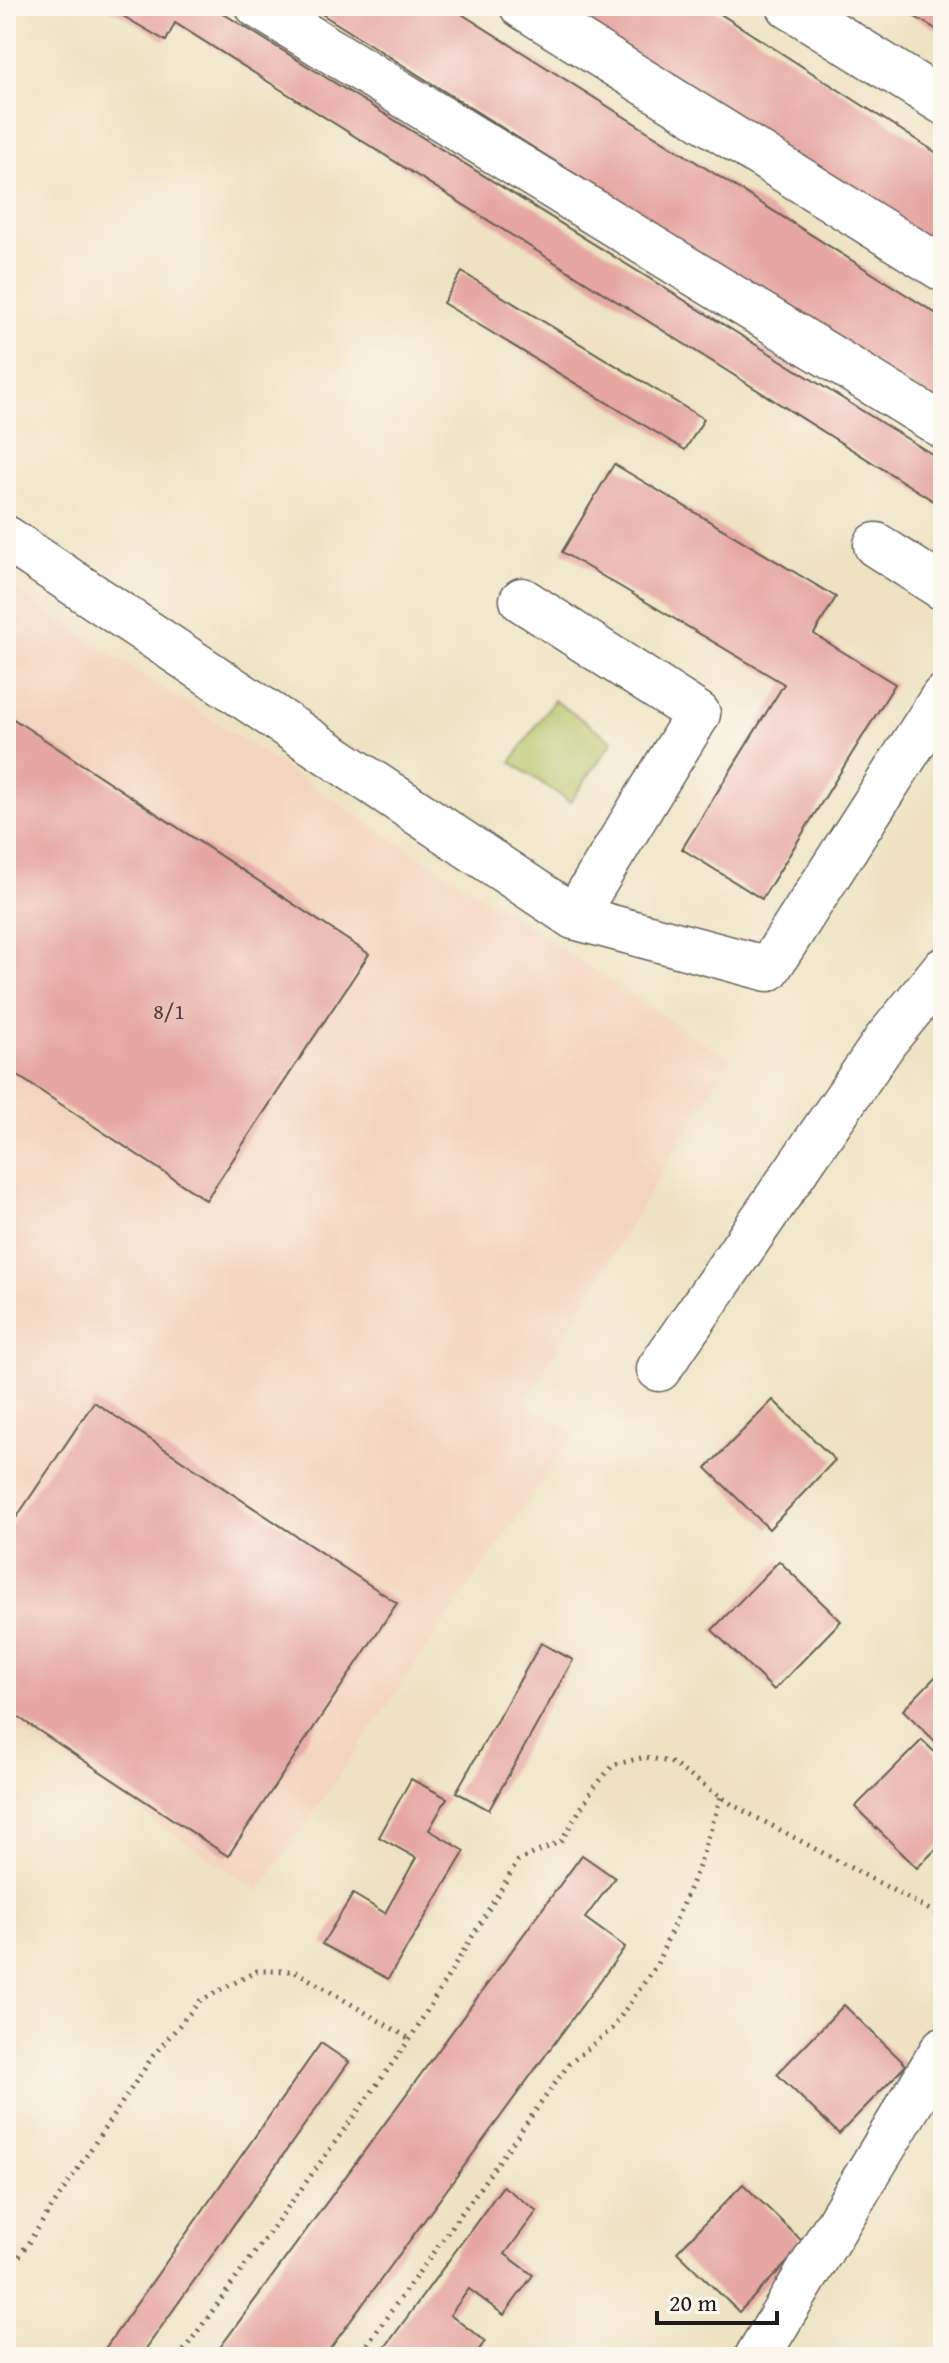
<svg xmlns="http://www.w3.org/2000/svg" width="949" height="2363" viewBox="0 0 949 2363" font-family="'Gentium Book Plus',serif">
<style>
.built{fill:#f3d4be}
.green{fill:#b4c062;stroke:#686e3f;stroke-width:2}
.building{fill:#e6a7a3}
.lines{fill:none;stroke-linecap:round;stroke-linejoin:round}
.minor-casing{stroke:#666156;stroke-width:47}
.path{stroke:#666156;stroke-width:5;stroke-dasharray:2 6;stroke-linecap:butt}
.minor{stroke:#fff;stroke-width:44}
.labels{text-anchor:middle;stroke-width:8;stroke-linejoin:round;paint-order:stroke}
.number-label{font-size:22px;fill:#4e3f3e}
</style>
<rect width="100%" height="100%" fill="#fbf7ec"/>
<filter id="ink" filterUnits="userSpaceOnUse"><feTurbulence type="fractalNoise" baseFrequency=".0125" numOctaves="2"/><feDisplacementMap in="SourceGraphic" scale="16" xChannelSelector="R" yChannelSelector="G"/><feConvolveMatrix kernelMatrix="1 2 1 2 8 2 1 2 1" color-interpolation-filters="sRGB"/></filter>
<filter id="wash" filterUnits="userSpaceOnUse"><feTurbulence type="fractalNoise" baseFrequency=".006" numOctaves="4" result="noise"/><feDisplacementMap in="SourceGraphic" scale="32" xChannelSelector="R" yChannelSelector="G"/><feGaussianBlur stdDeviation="1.8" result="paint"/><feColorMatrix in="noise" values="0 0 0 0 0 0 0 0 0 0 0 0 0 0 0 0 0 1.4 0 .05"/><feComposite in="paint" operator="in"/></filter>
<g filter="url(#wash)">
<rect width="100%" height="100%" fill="#eee2c2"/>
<path class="built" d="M6 585 729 1059 525 1402 575 1434 259 1891 6 1721Z"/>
<path class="green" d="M554 700 613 741 570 802 511 762Z"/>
<g id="blocks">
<g class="building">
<path d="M106 6H211L943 461V507L175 23 166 41Z"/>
<path d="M309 6H449L943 318V406Z"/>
<path d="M561 6H708L943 157V251Z"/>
<path d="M896 6H943V33Z"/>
<path d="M462 272 704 419 685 450 443 303Z"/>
<path d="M614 464 836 597 814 634 895 684 762 899 682 849 784 684 562 552Z"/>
<path d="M6 714 369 954 206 1200 6 1068Z"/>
<path d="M773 1400 835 1460 769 1529 706 1468Z"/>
<path d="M94 1402 397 1603 228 1856 6 1709V1533Z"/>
<path d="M779 1561 841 1621 774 1690 712 1630Z"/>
<path d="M541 1643 573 1660 489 1810 456 1792Z"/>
<path d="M943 1669V1749L903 1710Z"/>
<path d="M922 1740 943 1760V1842L917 1868 855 1807Z"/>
<path d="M411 1779 447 1798 429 1830 465 1851 388 1979 322 1944 353 1894 385 1913 416 1858 379 1837Z"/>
<path d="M582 1855 615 1878 585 1918 625 1947 324 2357H213Z"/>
<path d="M844 2005 906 2065 839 2134 777 2074Z"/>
<path d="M321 2043 349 2062 140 2357H99Z"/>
<path d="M743 2184 805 2244 739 2312 677 2252Z"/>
<path d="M503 2186 537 2211 505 2254 533 2275 504 2315 469 2289 450 2315 485 2341 474 2357H378Z"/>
</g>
</g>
</g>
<g filter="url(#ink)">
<use href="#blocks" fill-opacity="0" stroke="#666156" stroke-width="2"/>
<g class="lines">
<defs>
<g id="minor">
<path d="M258 6 943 426"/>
<path d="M522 6 943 269"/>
<path d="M789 6 943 102"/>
<path d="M6 538 574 917 768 969 943 697"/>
<path d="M876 545 943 588"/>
<path d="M522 600 698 714 574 917"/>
<path d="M659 1369 886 1040 943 970"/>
<path d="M757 2357 943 2049"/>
</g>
</defs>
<use href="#minor" class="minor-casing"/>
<g class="path">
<path d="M6 2276 153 2056 200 2001 257 1971H295L410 2039"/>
<path d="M179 2357 410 2039 518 1861 561 1841 592 1790 613 1765 645 1757 670 1762 733 1805 943 1917"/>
<path d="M358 2357 569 2064 612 2029 657 1964 699 1866 721 1797"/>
</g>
<use href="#minor" class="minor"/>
</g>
</g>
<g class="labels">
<g class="number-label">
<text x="169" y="1019">8/1</text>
</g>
</g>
<rect width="949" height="2363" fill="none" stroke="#fbf7ec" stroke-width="32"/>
<path d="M657 2311v12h120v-12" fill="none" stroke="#1c1c1c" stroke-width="4"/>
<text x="669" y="2311" font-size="24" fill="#1c1c1c" stroke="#fbf7ec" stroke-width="6" paint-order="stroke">20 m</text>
</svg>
